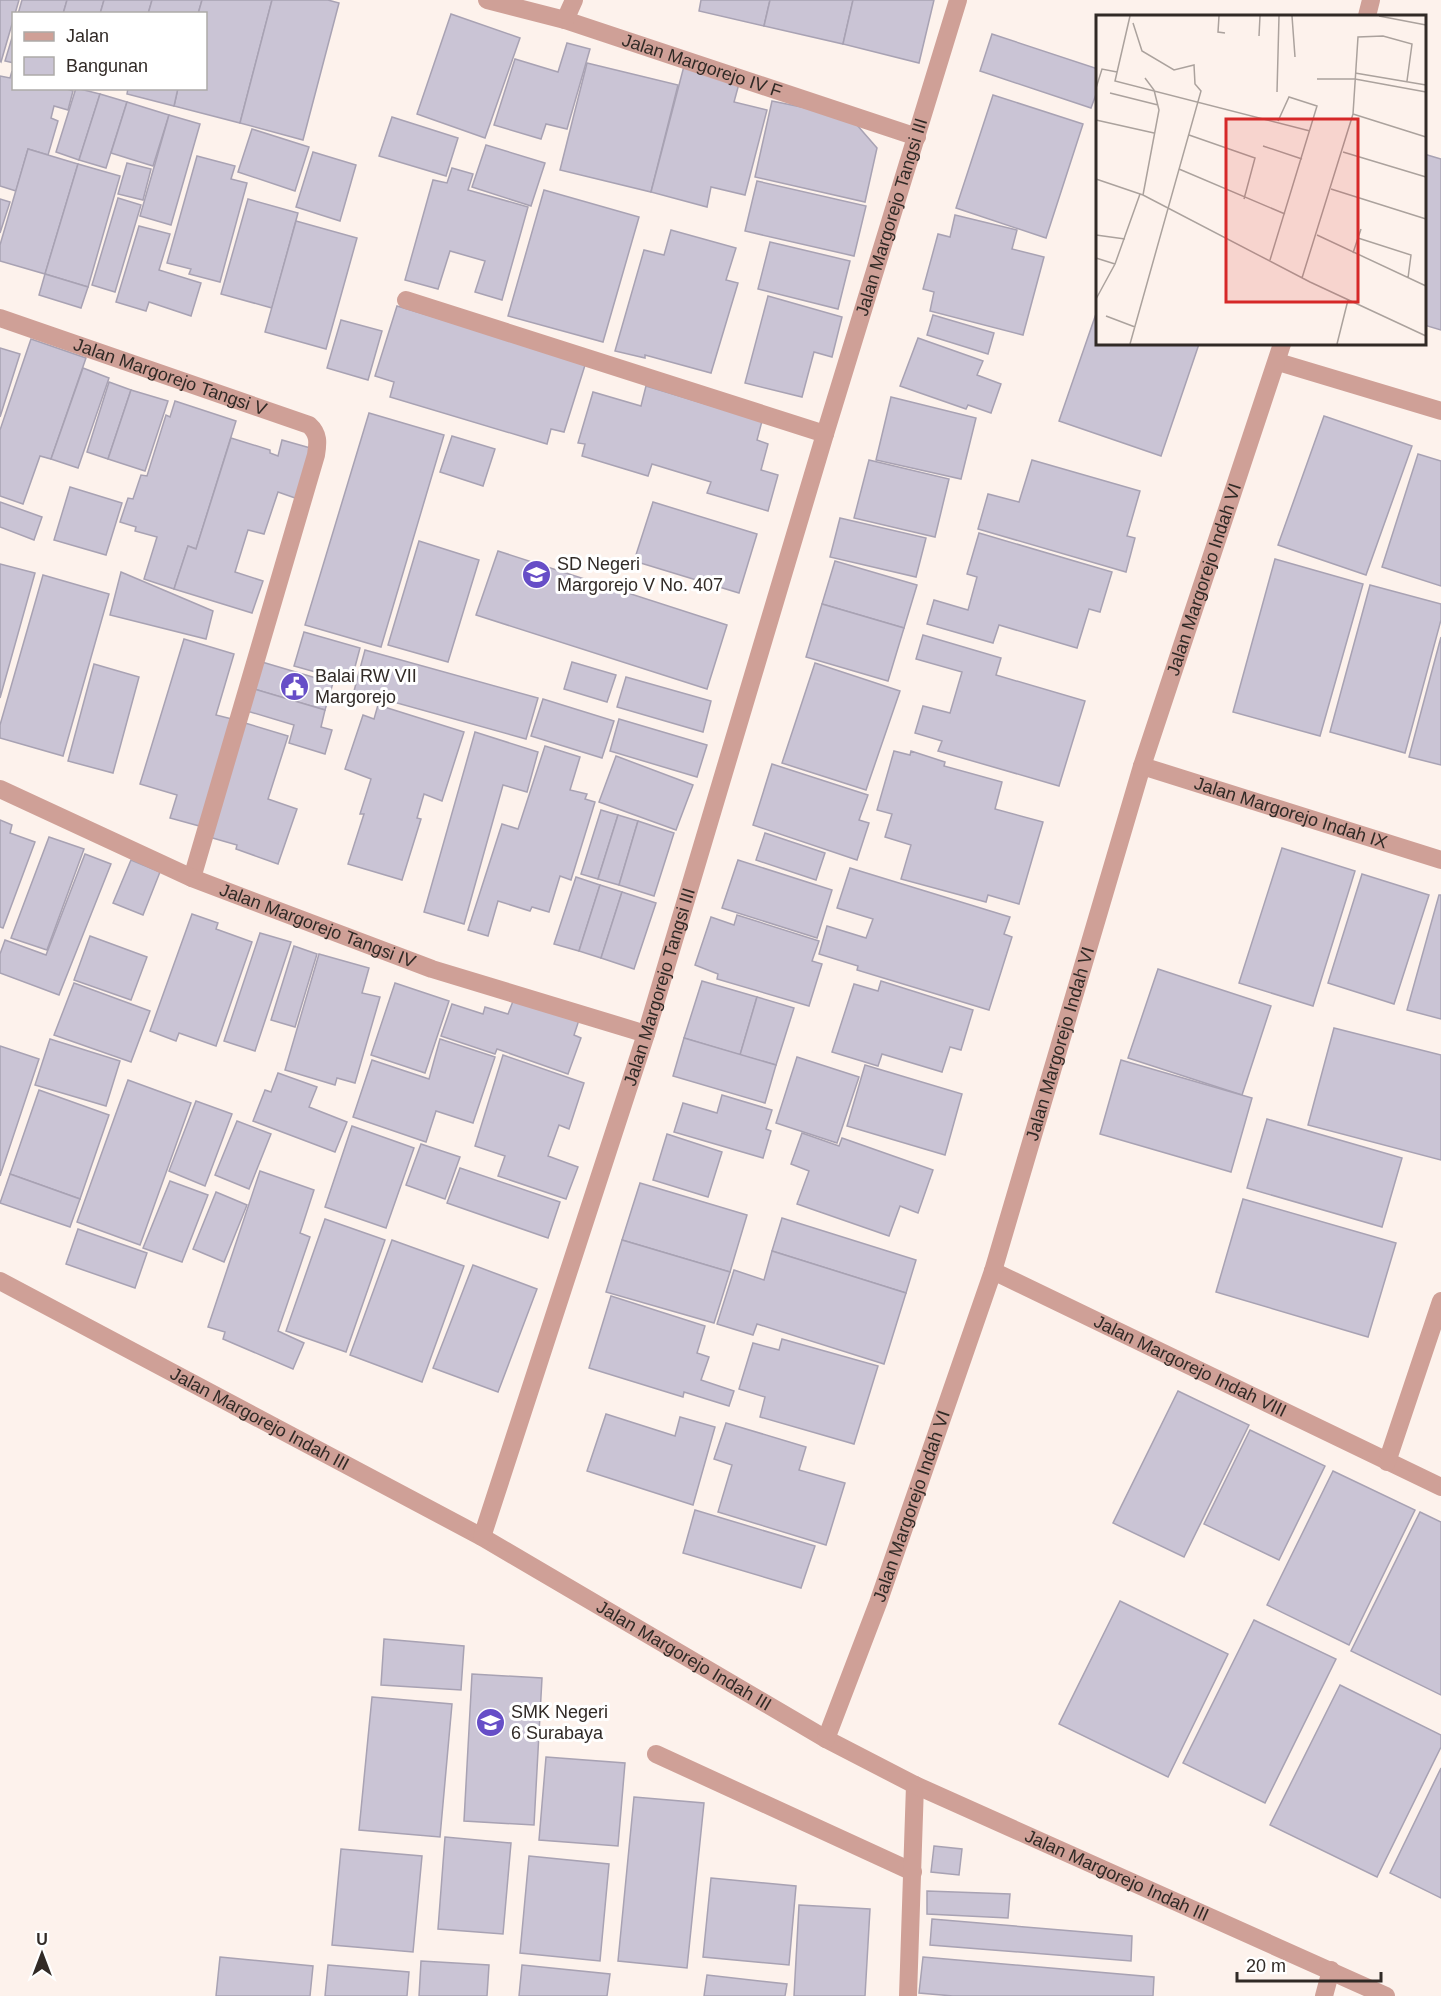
<svg xmlns="http://www.w3.org/2000/svg" width="1441" height="1996" viewBox="0 0 1441 1996" font-family="Arial,sans-serif">
<style>
.building{fill:#cac4d5;stroke:#a8a2b3;stroke-width:1.5}
.lines{fill:none;stroke-linecap:round;stroke-linejoin:round}
.lane{stroke:#cfa097;stroke-width:18}
.street{stroke:#cfa097;stroke-width:18}
.labels{text-anchor:middle;stroke-width:6;stroke-linejoin:round;paint-order:stroke}
.street-label{font-size:18px;fill:#312a26;stroke:#fff}
.poi-label{font-size:18px;fill:#312a26;stroke:#fff;text-anchor:start}
.inset-road{fill:none;stroke:#aba29d;stroke-width:1.5}
.view{fill:#d62828;fill-opacity:0.15;stroke:#d62828;stroke-width:3}
.inset-edge{fill:none;stroke:#312a26;stroke-width:3}
</style>
<rect width="100%" height="100%" fill="#fdf2ec"/>
<g class="building">
<path d="M0 0H19L1 62 0 61Z"/>
<path d="M22 0H67L63 14H18Z"/>
<path d="M67 0H104L100 14H63Z"/>
<path d="M104 0H152L148 14H100Z"/>
<path d="M152 0H202L198 14H148Z"/>
<path d="M202 0H272L240 123 174 106 178 88H206V14H198Z"/>
<path d="M272 0H328L339 3 303 140 240 123Z"/>
<path d="M701 0H770L764 26 699 11Z"/>
<path d="M770 0H853L843 44 764 26Z"/>
<path d="M853 0H934L919 63 843 44Z"/>
<path d="M451 14 520 38 485 138 417 114Z"/>
<path d="M14 31V63L5 61Z"/>
<path d="M992 34 1098 69V89L1091 108 980 71Z"/>
<path d="M567 43 590 49 567 129 546 124 541 139 494 125 515 59 558 72Z"/>
<path d="M587 63 678 85 651 192 560 170Z"/>
<path d="M684 66 740 80 734 102 767 110 745 195 711 187 707 207 651 192Z"/>
<path d="M12 71 14 88H64L73 91 68 110 54 106 51 118 58 121 48 155 28 149 16 191 0 186V76L10 78Z"/>
<path d="M76 88 100 94 79 160 56 152Z"/>
<path d="M128 88H178L174 106 127 94Z"/>
<path d="M100 94 127 102 106 168 79 160Z"/>
<path d="M993 95 1083 124 1046 238 956 208Z"/>
<path d="M772 101 850 117 877 148 865 202 755 177Z"/>
<path d="M127 102 169 115 153 166 111 153Z"/>
<path d="M169 115 200 124 171 225 140 216Z"/>
<path d="M392 117 458 138 446 176 379 156Z"/>
<path d="M252 129 309 147 295 191 238 172Z"/>
<path d="M486 145 545 163 531 206 472 187Z"/>
<path d="M28 149 78 164 45 274 0 261V245Z"/>
<path d="M313 152 356 165 340 221 296 207Z"/>
<path d="M1424 154 1441 159V330L1424 325Z"/>
<path d="M197 156 235 166 231 179 247 183 220 282 189 274 191 269 167 263Z"/>
<path d="M127 163 151 169 143 200 118 194Z"/>
<path d="M78 164 120 176 88 287 45 274Z"/>
<path d="M452 168 473 174 468 190 528 207 502 300 475 292 485 261 450 251 438 289 405 280 433 180 447 183Z"/>
<path d="M757 181 866 206 854 256 745 231Z"/>
<path d="M544 190 639 217 603 342 508 316Z"/>
<path d="M118 198 141 205 115 292 92 285Z"/>
<path d="M0 199 10 202 0 233Z"/>
<path d="M248 199 298 213 272 308 221 294Z"/>
<path d="M955 215 1017 230 1012 249 1044 257 1023 335 930 311 934 292 923 289 938 234 950 237Z"/>
<path d="M296 221 357 238 326 349 265 332Z"/>
<path d="M139 226 170 234 159 270 201 283 191 316 149 302 146 311 116 302Z"/>
<path d="M671 230 736 248 726 280 738 283 711 373 645 355V358L615 351 644 250 664 255Z"/>
<path d="M770 242 850 261 838 309 758 289Z"/>
<path d="M45 274 88 287 81 308 39 295Z"/>
<path d="M768 296 842 317 832 357 814 352 802 397 745 383Z"/>
<path d="M397 306 586 362 564 432 551 429 547 444 390 397 394 382 375 376Z"/>
<path d="M1098 308V344H1199L1161 456 1059 421Z"/>
<path d="M933 315 994 333 988 354 927 335Z"/>
<path d="M341 320 382 331 368 380 327 368Z"/>
<path d="M918 338 983 361 977 375 1001 384 991 413 968 405 966 409 900 386Z"/>
<path d="M31 339 86 358 51 459 40 456 23 504 0 496V430Z"/>
<path d="M0 348 20 354 0 417Z"/>
<path d="M83 368 109 378 78 468 51 459Z"/>
<path d="M109 382 131 390 108 459 87 452Z"/>
<path d="M646 386 762 421 757 440 768 444 761 470 778 475 768 511 707 493 711 482 652 464 648 476 582 456 585 444 578 443 593 392 641 406Z"/>
<path d="M131 390 168 401 145 471 108 459Z"/>
<path d="M891 397 976 418 961 479 876 460Z"/>
<path d="M175 401 236 421 196 549 188 546 174 589 144 579 157 537 135 531 136 527 120 522 128 498 133 499 141 475 147 476 166 415 170 417Z"/>
<path d="M369 413 444 435 381 647 305 625Z"/>
<path d="M1324 416 1412 446 1366 575 1278 545Z"/>
<path d="M452 436 495 449 483 486 440 472Z"/>
<path d="M231 438 270 450V453L278 456 282 440 314 449 298 499 278 492 264 534 248 530 235 572 263 581 252 613 174 589 188 546 196 549Z"/>
<path d="M1418 454 1441 461V586L1382 567Z"/>
<path d="M869 460 949 479 935 537 854 518Z"/>
<path d="M1032 460 1140 491 1127 536 1135 538 1126 572 978 529 988 494 1019 502Z"/>
<path d="M70 487 122 503 106 555 54 540Z"/>
<path d="M0 502 42 517 34 540 0 527Z"/>
<path d="M653 502 757 534 739 593 634 561Z"/>
<path d="M840 518 926 538 916 577 830 557Z"/>
<path d="M979 533 1112 572 1100 612 1089 609 1077 648 999 625 993 643 927 624 934 600 968 610 977 577 967 574Z"/>
<path d="M419 541 479 560 448 662 388 645Z"/>
<path d="M498 551 727 625 707 689 476 615Z"/>
<path d="M1275 559 1363 584 1320 736 1233 712Z"/>
<path d="M835 561 917 585 904 628 822 604Z"/>
<path d="M0 564 35 573 0 698Z"/>
<path d="M121 572 213 611 206 639 110 615Z"/>
<path d="M43 575 109 594 63 756 0 738V725Z"/>
<path d="M1370 585 1441 604V620L1405 753 1330 732Z"/>
<path d="M822 604 904 628 888 681 806 657Z"/>
<path d="M304 632 360 648 351 682 294 666Z"/>
<path d="M923 635 1001 658 996 675 1085 701 1059 786 938 751 942 741 915 733 923 706 950 713 962 672 916 659Z"/>
<path d="M1441 637V765L1409 757Z"/>
<path d="M184 639 234 654 216 715 236 720 203 827 170 818 177 795 140 784Z"/>
<path d="M365 650 538 698 526 739 354 691Z"/>
<path d="M262 662 333 683 325 710 254 689Z"/>
<path d="M572 662 616 675 607 702 564 689Z"/>
<path d="M815 663 900 691 866 790 782 763Z"/>
<path d="M94 664 139 677 113 773 68 761Z"/>
<path d="M626 677 711 701 703 732 617 707Z"/>
<path d="M254 689 325 710 321 727 332 730 325 754 289 743 294 725 247 711Z"/>
<path d="M543 699 614 721 602 758 531 736Z"/>
<path d="M378 705 464 732 442 801 424 794 417 818 421 819 402 880 348 864 364 814H360L371 779 345 769 363 715 374 719Z"/>
<path d="M619 719 707 745 697 777 610 751Z"/>
<path d="M245 723 288 736 268 799 297 809 278 864 236 849 237 845 209 837Z"/>
<path d="M475 732 538 752 527 792 503 785 464 924 424 912Z"/>
<path d="M545 746 580 757 570 790 587 794 585 799 595 802 571 880 560 876 549 912 532 907 530 911 498 901 488 936 468 930 502 824 518 829Z"/>
<path d="M894 751 910 755 911 751 945 762 944 766 1002 782 995 809 1043 822 1019 904 988 895 986 902 901 879 911 845 885 837 892 814 877 810Z"/>
<path d="M616 756 693 785 676 830 599 802Z"/>
<path d="M772 764 868 795 859 820 869 823 857 860 753 825Z"/>
<path d="M601 810 618 815 598 879 581 874Z"/>
<path d="M618 815 638 821 619 885 598 879Z"/>
<path d="M0 820 12 825 10 833 35 842 3 928 0 927Z"/>
<path d="M638 821 674 833 654 896 619 885Z"/>
<path d="M765 833 825 853 816 880 756 860Z"/>
<path d="M49 837 84 849 47 950 11 938Z"/>
<path d="M1282 848 1355 871 1313 1006 1239 983Z"/>
<path d="M85 854 111 864 59 995 0 973V954L5 940 46 955Z"/>
<path d="M131 860 160 872 143 915 113 903Z"/>
<path d="M738 860 832 890 817 938 722 908Z"/>
<path d="M850 868 1010 917 1004 934 1012 937 989 1010 857 970 858 966 819 954 827 926 866 938 873 919 837 908Z"/>
<path d="M1362 874 1429 895 1394 1004 1328 983Z"/>
<path d="M576 877 600 885 579 951 554 944Z"/>
<path d="M600 885 622 892 601 958 579 951Z"/>
<path d="M622 892 656 903 634 969 601 958Z"/>
<path d="M1439 895H1441V1019L1407 1010Z"/>
<path d="M192 914 218 923 216 929 252 942 216 1046 179 1033 176 1041 150 1031Z"/>
<path d="M737 915 819 941 812 961 822 964 809 1006 717 979 718 974 695 965 711 917 734 925Z"/>
<path d="M260 933 291 942 255 1051 224 1041Z"/>
<path d="M90 936 147 957 131 1000 74 980Z"/>
<path d="M294 946 317 954 295 1027 271 1020Z"/>
<path d="M319 954 369 968 362 993 380 997 355 1083 337 1078 335 1085 285 1070Z"/>
<path d="M1158 969 1271 1006 1242 1095 1128 1058Z"/>
<path d="M702 981 757 997 740 1055 684 1038Z"/>
<path d="M881 981 973 1010 961 1050 950 1047 942 1072 882 1054 878 1066 832 1052 854 984 878 991Z"/>
<path d="M74 983 150 1011 131 1062 54 1035Z"/>
<path d="M395 983 449 1001 425 1073 371 1055Z"/>
<path d="M515 996 580 1017 574 1035 581 1038 568 1074 497 1049 495 1054 441 1036 452 1004 483 1014 485 1007 508 1014Z"/>
<path d="M757 997 794 1008 776 1065 740 1055Z"/>
<path d="M1334 1028 1441 1055V1160L1308 1125Z"/>
<path d="M684 1038 776 1065 765 1103 673 1076Z"/>
<path d="M50 1039 120 1061 106 1106 35 1085Z"/>
<path d="M440 1039 495 1057 473 1123 436 1111 426 1142 353 1117 372 1060 429 1079Z"/>
<path d="M0 1046 39 1059 0 1176Z"/>
<path d="M503 1055 584 1083 569 1129 559 1125 548 1156 578 1167 566 1199 498 1176 505 1156 475 1146Z"/>
<path d="M797 1057 859 1077 837 1143 776 1123Z"/>
<path d="M1121 1060 1252 1098 1231 1172 1100 1134Z"/>
<path d="M865 1065 962 1094 945 1155 847 1126Z"/>
<path d="M278 1073 317 1087 309 1107 347 1122 335 1152 253 1121 265 1090 271 1092Z"/>
<path d="M128 1080 191 1103 140 1245 77 1222Z"/>
<path d="M39 1090 109 1115 80 1199 10 1174Z"/>
<path d="M722 1095 772 1110 766 1129 771 1131 763 1158 674 1132 683 1103 717 1113Z"/>
<path d="M196 1101 232 1114 205 1186 169 1171Z"/>
<path d="M1267 1119 1402 1158 1382 1227 1247 1188Z"/>
<path d="M237 1121 271 1134 249 1189 215 1175Z"/>
<path d="M352 1126 414 1148 386 1228 325 1207Z"/>
<path d="M802 1133 839 1146 842 1138 933 1170 918 1213 900 1206 889 1236 797 1204 809 1171 791 1164Z"/>
<path d="M667 1134 722 1152 708 1197 653 1180Z"/>
<path d="M421 1144 460 1157 445 1199 406 1185Z"/>
<path d="M460 1168 560 1202 548 1238 447 1203Z"/>
<path d="M260 1171 314 1190 300 1233 310 1237 278 1331 304 1343 293 1369 223 1339 225 1332 208 1327Z"/>
<path d="M10 1174 80 1199 70 1227 0 1203Z"/>
<path d="M170 1181 208 1195 182 1262 143 1248Z"/>
<path d="M640 1183 747 1215 730 1272 622 1240Z"/>
<path d="M216 1192 247 1205 224 1262 193 1249Z"/>
<path d="M1243 1199 1396 1243 1368 1337 1216 1292Z"/>
<path d="M782 1218 916 1260 906 1293 772 1251Z"/>
<path d="M325 1219 385 1240 346 1352 286 1331Z"/>
<path d="M78 1229 147 1253 135 1288 66 1264Z"/>
<path d="M392 1240 464 1266 422 1382 350 1355Z"/>
<path d="M622 1240 730 1272 714 1323 606 1292Z"/>
<path d="M772 1251 906 1293 884 1364 757 1324 753 1335 717 1324 734 1270 764 1280Z"/>
<path d="M473 1265 537 1289 498 1392 433 1368Z"/>
<path d="M611 1296 705 1326 697 1353 709 1357 701 1380 734 1391 729 1406 684 1392 683 1397 589 1368Z"/>
<path d="M782 1339 878 1366 854 1444 760 1417 765 1397 739 1389 753 1343 779 1350Z"/>
<path d="M1178 1391 1249 1425 1184 1557 1113 1523Z"/>
<path d="M606 1414 675 1436 680 1417 715 1427 693 1505 587 1471Z"/>
<path d="M726 1423 806 1447 799 1470 845 1483 826 1545 718 1512 732 1465 714 1459Z"/>
<path d="M1250 1430 1325 1466 1279 1560 1204 1524Z"/>
<path d="M1333 1471 1415 1510 1349 1645 1267 1605Z"/>
<path d="M695 1510 815 1546 801 1588 683 1553Z"/>
<path d="M1420 1512 1441 1522V1695L1351 1651Z"/>
<path d="M1120 1601 1228 1654 1168 1777 1059 1724Z"/>
<path d="M1254 1620 1336 1659 1265 1803 1183 1763Z"/>
<path d="M384 1639 464 1646 461 1690 381 1685Z"/>
<path d="M472 1674 542 1678 534 1825 464 1821Z"/>
<path d="M1340 1685 1441 1735V1747L1377 1877 1270 1825Z"/>
<path d="M372 1697 452 1704 440 1837 359 1830Z"/>
<path d="M546 1757 625 1763 618 1846 539 1840Z"/>
<path d="M1441 1768V1898L1390 1873Z"/>
<path d="M634 1797 704 1803 687 1968 618 1961Z"/>
<path d="M445 1837 511 1843 503 1934 438 1929Z"/>
<path d="M934 1846 962 1849 959 1875 931 1872Z"/>
<path d="M341 1849 422 1856 413 1952 332 1945Z"/>
<path d="M529 1856 609 1864 600 1961 520 1953Z"/>
<path d="M711 1878 796 1886 789 1965 703 1957Z"/>
<path d="M927 1891 1010 1894 1008 1918 927 1914Z"/>
<path d="M799 1905 870 1909 865 1996H794Z"/>
<path d="M932 1919 1132 1936 1131 1961 930 1945Z"/>
<path d="M220 1957 313 1966 310 1996H216Z"/>
<path d="M923 1957 1154 1977 1153 1996H953L919 1993Z"/>
<path d="M421 1961 489 1965 487 1996H419Z"/>
<path d="M328 1965 409 1972 407 1996H325Z"/>
<path d="M522 1965 610 1974 607 1996H519Z"/>
<path d="M707 1975 787 1984 785 1996H704Z"/>
</g>
<g class="lines">
<g class="lane">
<path d="M656 1754 913 1872"/>
<path d="M908 1996 915 1785"/>
</g>
<g class="street">
<path id="s1" d="M487 0 565 20 917 137"/>
<path d="M1367 16 1371 0"/>
<path d="M565 20 574 0"/>
<path d="M406 300 825 434"/>
<path id="s2" d="M0 318 309 425C319 434 318 443 316 455L192 878"/>
<path d="M1278 362 1441 411"/>
<path id="s3" d="M1142 766 1441 860"/>
<path id="s4" d="M0 789 192 878 432 969 646 1034"/>
<path id="s5" d="M993 1271 1441 1487"/>
<path id="s6" d="M0 1281 482 1537 826 1739 915 1785 1386 1996"/>
<path d="M1387 1462 1441 1301"/>
<path id="s7" d="M482 1537 646 1034 825 434 958 0"/>
<path id="s8" d="M826 1739 878 1603 993 1271 1142 766 1282 344"/>
<path d="M1324 1996 1331 1970"/>
</g>
</g>
<defs>
<symbol id="school-disc" viewBox="-11 -11 22 22"><circle r="9.5" fill="#664ec7" stroke="#fff"/><path d="M0-5L7-2L0 1L-7-2ZM-4 1L0 2.5L4 1V4Q0 6-4 4Z" fill="#fff"/></symbol>
<symbol id="civic-disc" viewBox="-11 -11 22 22"><circle r="9.5" fill="#664ec7" stroke="#fff"/><path d="M-.6-6.5H3V-4.5H.6V-3L4-1V1h2V6H-6V1h2V-1L-.6-3ZM-1.2 2.5V6h2.4V2.5Z" fill="#fff"/></symbol>
</defs>
<g fill-rule="evenodd">
<use href="#school-disc" x="520" y="558" width="33" height="33"/>
<use href="#civic-disc" x="278" y="670" width="33" height="33"/>
<use href="#school-disc" x="474" y="1706" width="33" height="33"/>
</g>
<g class="labels">
<g class="street-label">
<text dy="6" stroke="none"><textPath href="#s1" startOffset="225">Jalan Margorejo IV F</textPath></text>
<text dy="6" stroke="none"><textPath href="#s7" startOffset="1382">Jalan Margorejo Tangsi III</textPath></text>
<text dy="6" stroke="none"><textPath href="#s2" startOffset="180">Jalan Margorejo Tangsi V</textPath></text>
<text dy="6" stroke="none"><textPath href="#s8" startOffset="1220">Jalan Margorejo Indah VI</textPath></text>
<text dy="6" stroke="none"><textPath href="#s3" startOffset="156">Jalan Margorejo Indah IX</textPath></text>
<text dy="6" stroke="none"><textPath href="#s4" startOffset="346">Jalan Margorejo Tangsi IV</textPath></text>
<text dy="6" stroke="none"><textPath href="#s7" startOffset="578">Jalan Margorejo Tangsi III</textPath></text>
<text dy="6" stroke="none"><textPath href="#s8" startOffset="734">Jalan Margorejo Indah VI</textPath></text>
<text dy="6" stroke="none"><textPath href="#s5" startOffset="219">Jalan Margorejo Indah VIII</textPath></text>
<text dy="6" stroke="none"><textPath href="#s6" startOffset="294">Jalan Margorejo Indah III</textPath></text>
<text dy="6" stroke="none"><textPath href="#s8" startOffset="248">Jalan Margorejo Indah VI</textPath></text>
<text dy="6" stroke="none"><textPath href="#s6" startOffset="780">Jalan Margorejo Indah III</textPath></text>
<text dy="6" stroke="none"><textPath href="#s6" startOffset="1266">Jalan Margorejo Indah III</textPath></text>
</g>
<g class="poi-label">
<text x="557" y="570">SD Negeri<tspan x="557" dy="21">Margorejo V No. 407</tspan></text>
<text x="315" y="682">Balai RW VII<tspan x="315" dy="21">Margorejo</tspan></text>
<text x="511" y="1718">SMK Negeri<tspan x="511" dy="21">6 Surabaya</tspan></text>
</g>
</g>
<g transform="translate(1096 15)">
<rect width="330" height="330" fill="#fdf2ec"/>
<path class="inset-road" d="M34 1 19 66 214 116M123 1 122 17 129 18M196 1 199 42M283 1 330 10M163 21 164 1M259 58 330 70M221 64H259L330 77M0 73 6 54 21 57M181 77 183 1M14 78 62 90M257 99 330 122M0 105 58 118M93 120 159 143 148 184M167 131 206 144M247 137 330 162M83 154 189 199M0 164 47 180 214 267 330 321M235 174 330 204M47 180 63 95 58 75 49 63M0 220 29 224M221 220 330 271M262 223 315 240 312 263M257 238 265 214M0 243 19 249M174 245 221 91 193 82 182 106M206 263 257 99 262 22 287 21 316 29 311 66M0 284 19 249 44 179M10 301 39 312M34 329 105 76 99 69 98 50 78 55 46 36 37 8M241 329 252 285"/>
<path class="view" d="M130 104H262V287H130Z"/>
<rect width="330" height="330" class="inset-edge"/>
</g>
<rect x="12" y="12" width="195" height="78" fill="#ffffff" stroke="#adaaa8" stroke-width="1.5"/>
<rect x="24" y="32" width="30" height="9" fill="#cfa097" stroke="#adaaa8" stroke-width="1.5"/>
<text x="66" y="42" font-size="18" fill="#312a26">Jalan</text>
<rect x="24" y="57" width="30" height="18" fill="#cac4d5" stroke="#adaaa8" stroke-width="1.5"/>
<text x="66" y="72" font-size="18" fill="#312a26">Bangunan</text>
<g transform="translate(42 1954)" stroke="#ffffff" stroke-width="4.5" paint-order="stroke">
<path d="M0-4.5L10 22L0 15L-10 22Z" fill="#312a26"/>
<text y="-9" font-size="16" font-weight="bold" text-anchor="middle" fill="#312a26">U</text>
</g>
<path d="M1237 1972v9h144v-9" fill="none" stroke="#312a26" stroke-width="3"/>
<text x="1246" y="1972" font-size="18" fill="#312a26" stroke="#ffffff" stroke-width="4.5" paint-order="stroke">20 m</text>
</svg>
